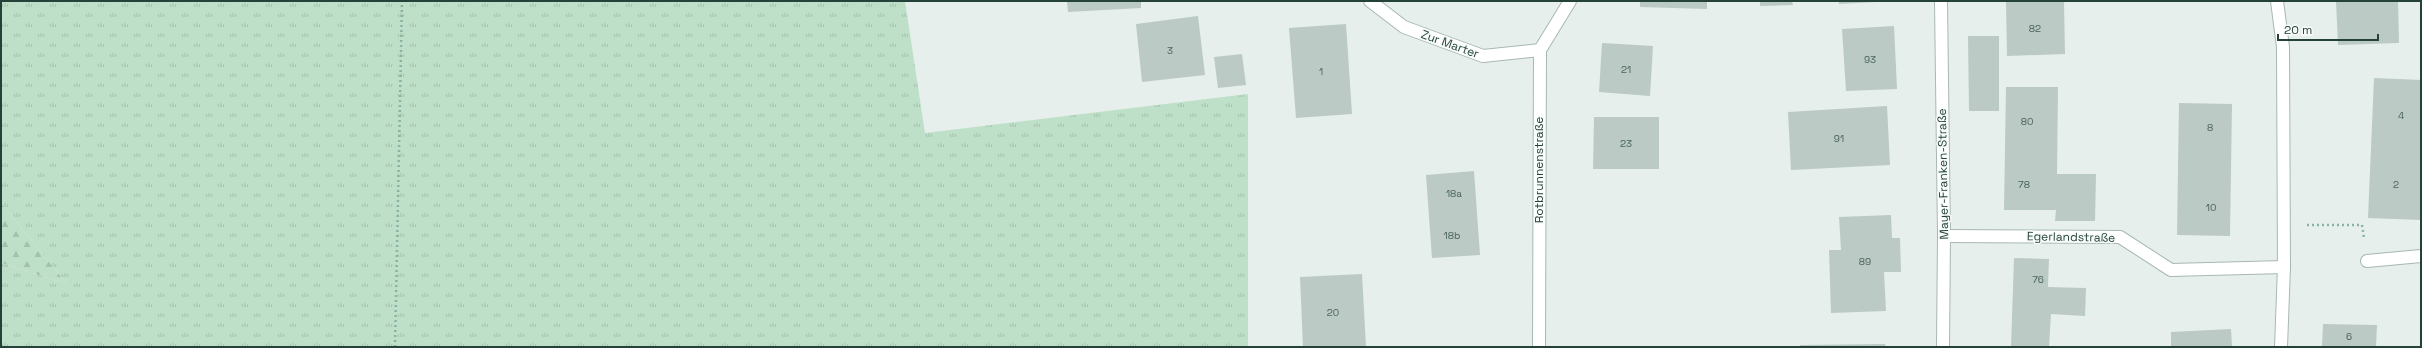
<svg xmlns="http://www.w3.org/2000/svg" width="2422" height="348" viewBox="0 0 2422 348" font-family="'Space Grotesk',sans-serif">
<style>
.grass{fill:url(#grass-tufts)}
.forest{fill:url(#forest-firs)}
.building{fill:#bbcac4}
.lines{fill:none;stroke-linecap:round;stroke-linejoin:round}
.minor-casing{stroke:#a8b8b2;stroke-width:14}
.path{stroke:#86b3a5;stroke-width:2.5;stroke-dasharray:2 3;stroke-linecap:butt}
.minor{stroke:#fff;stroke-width:12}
.labels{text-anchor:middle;stroke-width:3;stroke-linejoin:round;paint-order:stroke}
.number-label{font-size:10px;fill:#4a645c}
.street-label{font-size:12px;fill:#24423a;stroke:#f7fbf9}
</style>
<defs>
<pattern id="grass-tufts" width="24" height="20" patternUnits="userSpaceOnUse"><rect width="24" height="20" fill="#bfe0c8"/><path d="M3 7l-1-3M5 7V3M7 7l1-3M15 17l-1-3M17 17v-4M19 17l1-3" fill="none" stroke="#a4c1ad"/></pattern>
<pattern id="forest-firs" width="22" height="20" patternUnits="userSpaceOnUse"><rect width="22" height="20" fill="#bfe0c8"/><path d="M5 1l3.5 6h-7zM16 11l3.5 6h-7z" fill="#a4c1ad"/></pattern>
</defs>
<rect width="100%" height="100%" fill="#e6efeb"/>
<path class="grass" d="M1 1H905L925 133 1248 94V347H1V263L67 284 1 203Z"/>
<path class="forest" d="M1 203 67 284 1 263Z"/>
<g class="building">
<path d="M1067 1H1141V8L1068 12Z"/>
<path d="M1640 1H1707V9L1640 7Z"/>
<path d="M1760 1H1792L1793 5 1760 6Z"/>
<path d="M1839 1H1876V2L1839 4Z"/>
<path d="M2006 1H2064L2065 54 2007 56Z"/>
<path d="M2336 1H2398L2399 43 2338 45Z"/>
<path d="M1198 16 1205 75 1142 82 1136 24Z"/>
<path d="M1346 24 1352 114 1296 118 1289 28Z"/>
<path d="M1894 26 1897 89 1846 91 1842 29Z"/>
<path d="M1968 36H1999V111H1969Z"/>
<path d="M1602 43 1653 46 1650 96 1599 92Z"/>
<path d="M1242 54 1246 85 1218 88 1214 57Z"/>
<path d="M2374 78 2421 80V220L2368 218Z"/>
<path d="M2006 87H2058L2057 174H2096L2095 221H2055L2056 210H2004Z"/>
<path d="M2179 103 2232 104 2230 236 2177 235Z"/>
<path d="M1887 106 1890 165 1791 170 1788 112Z"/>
<path d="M1594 117H1659V169H1593Z"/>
<path d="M1474 171 1480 255 1432 258 1426 175Z"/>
<path d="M1891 215 1892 238H1900L1901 272H1884L1886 311 1831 313 1829 250H1841L1839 217Z"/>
<path d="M2014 258 2049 259 2048 287 2086 288 2085 316 2051 314 2049 347H2011Z"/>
<path d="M1362 274 1366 347H1303L1300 277Z"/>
<path d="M2323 324 2377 325 2376 347H2322Z"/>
<path d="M2231 329 2232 347H2171V332Z"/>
<path d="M1885 344 1886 347H1800V345Z"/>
</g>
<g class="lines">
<defs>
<g id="minor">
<path d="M1370 1 1404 27 1483 56 1540 50"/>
<path d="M1941 1 1944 236 1943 347"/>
<path d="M2277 1 2283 47 2284 267 2281 347"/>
<path d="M1944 236 2120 237 2171 270 2284 267"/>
<path d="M2367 261 2421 256"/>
<path d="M1539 347 1540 50 1570 1"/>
</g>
</defs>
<use href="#minor" class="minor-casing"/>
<g class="path">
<path d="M2307 225H2362L2364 238"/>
<path d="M395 347 402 1"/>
</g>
<use href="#minor" class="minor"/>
</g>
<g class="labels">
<g class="number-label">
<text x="2035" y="32">82</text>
<text x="1170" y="54">3</text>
<text x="1870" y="63">93</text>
<text x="1626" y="73">21</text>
<text x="1321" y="75">1</text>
<text x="2401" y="119">4</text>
<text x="2027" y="125">80</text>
<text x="2210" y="131">8</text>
<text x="1839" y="142">91</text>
<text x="1626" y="147">23</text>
<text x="2024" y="188">78</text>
<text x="2396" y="188">2</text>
<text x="1454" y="197">18a</text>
<text x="2211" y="211">10</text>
<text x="1452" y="239">18b</text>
<text x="1865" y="265">89</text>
<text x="2038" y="283">76</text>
<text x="1333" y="316">20</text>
<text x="2349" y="340">6</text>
</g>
<g class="street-label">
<text transform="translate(1450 44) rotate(20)" y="4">Zur Marter</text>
<text transform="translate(1539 170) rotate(-90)" y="4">Rotbrunnenstraße</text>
<text transform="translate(1943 174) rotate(-91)" y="4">Mayer-Franken-Straße</text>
<text transform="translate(2071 237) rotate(1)" y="4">Egerlandstraße</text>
</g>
</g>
<rect width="2422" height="348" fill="none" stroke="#24423a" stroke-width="4"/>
<path d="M2278 34v6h100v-6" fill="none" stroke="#24423a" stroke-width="2"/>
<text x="2284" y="34" font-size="12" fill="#24423a" stroke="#f7fbf9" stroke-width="3" paint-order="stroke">20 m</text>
</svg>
